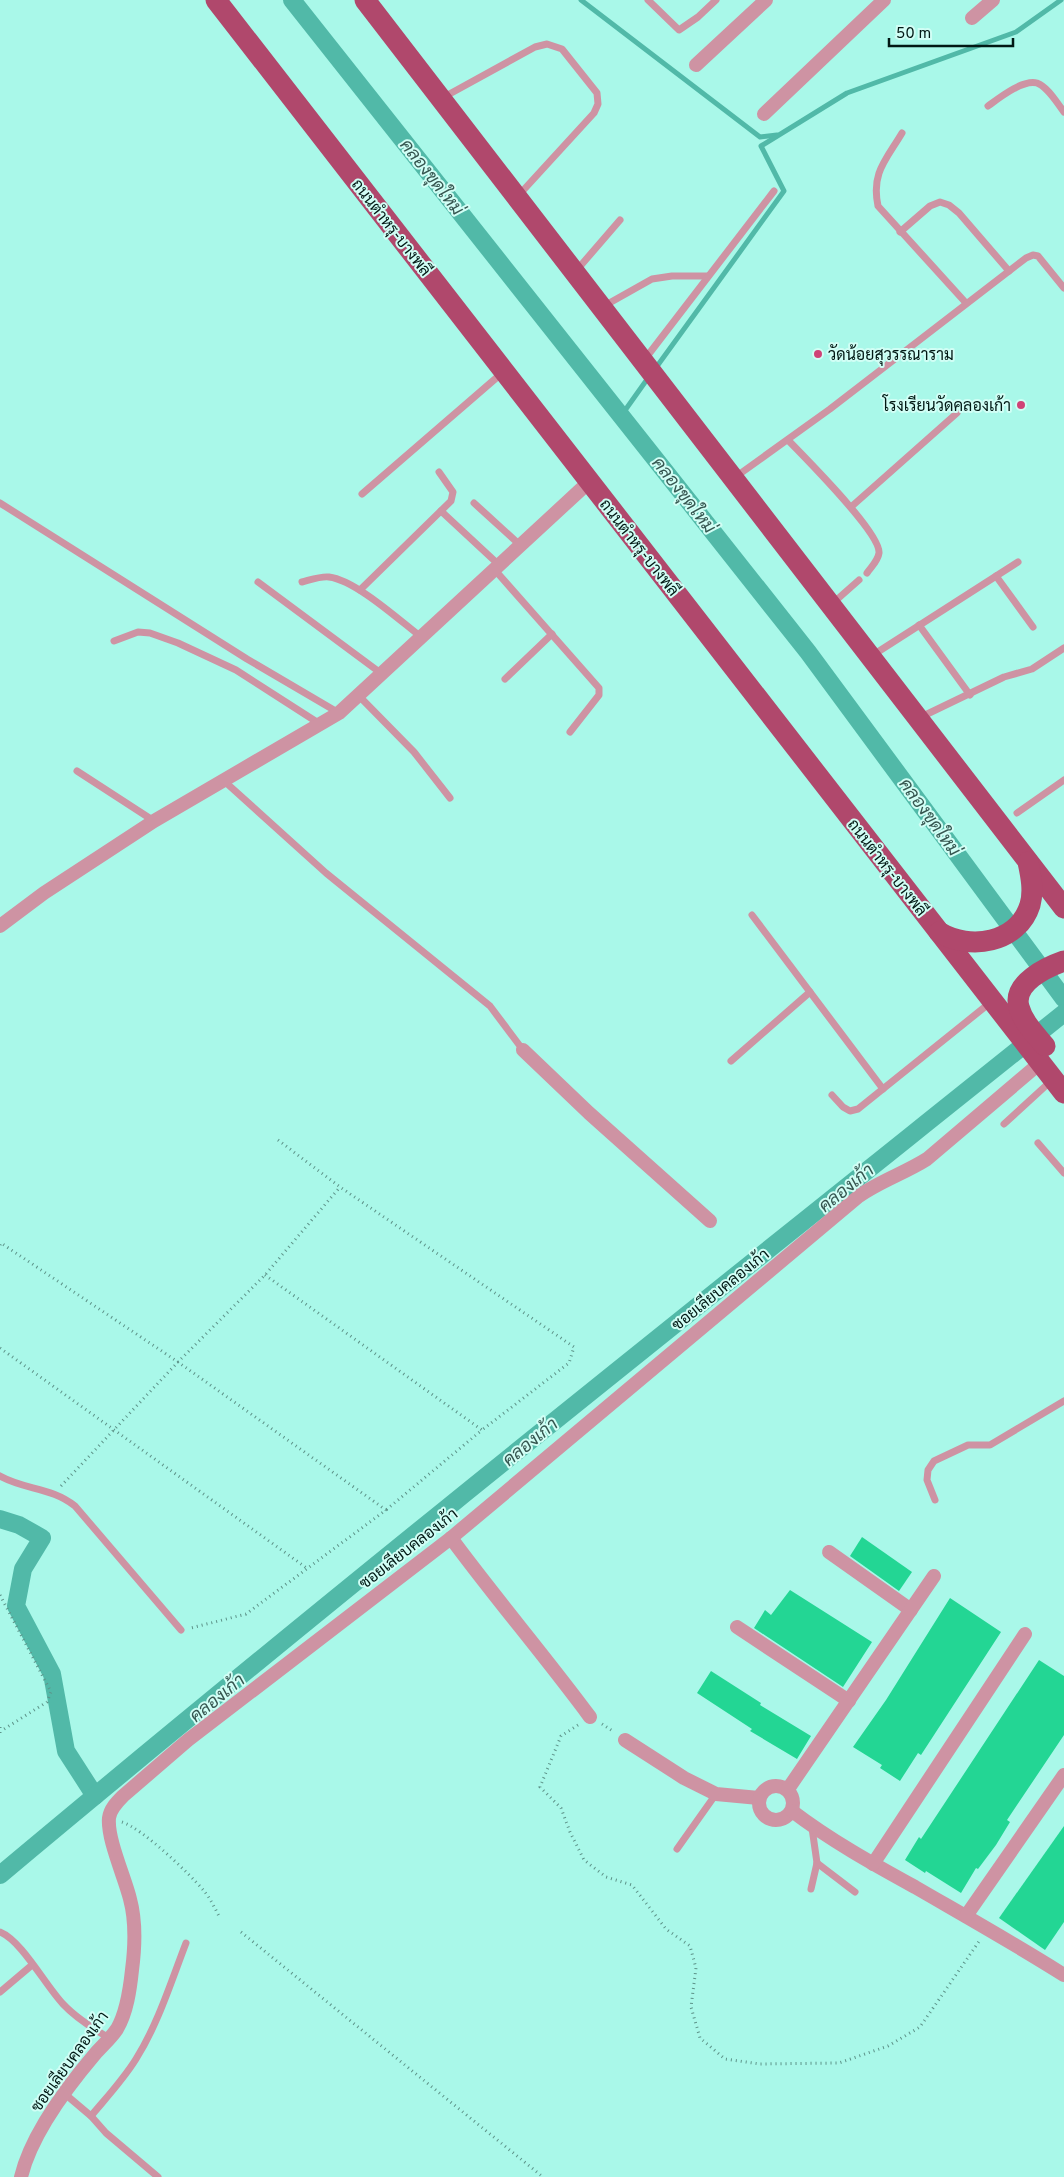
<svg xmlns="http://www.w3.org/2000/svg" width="1064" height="2177" viewBox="0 0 1064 2177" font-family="Overpass,Sarabun,sans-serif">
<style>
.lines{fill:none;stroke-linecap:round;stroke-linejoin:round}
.stream{stroke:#51b9a8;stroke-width:5}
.canal{stroke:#51b9a8;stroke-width:18}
.building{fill:#23d694}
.path{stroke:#5d9389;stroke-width:3;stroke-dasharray:1 4;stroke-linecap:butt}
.lane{stroke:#ce93a3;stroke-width:7}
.street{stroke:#ce93a3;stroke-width:14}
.primary{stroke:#b0486c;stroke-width:21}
.poi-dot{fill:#cf4377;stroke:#d1fef5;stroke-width:2}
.labels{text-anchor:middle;stroke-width:4;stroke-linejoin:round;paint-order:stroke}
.street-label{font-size:16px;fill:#011814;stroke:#d1fef5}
.poi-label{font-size:16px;fill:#011814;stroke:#d1fef5;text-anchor:start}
.water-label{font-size:18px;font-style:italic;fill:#365650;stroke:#d1fef5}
</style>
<rect width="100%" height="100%" fill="#a9f8e9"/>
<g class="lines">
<g class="stream">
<path d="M581 0 760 137 777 135"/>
<path d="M655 369 784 191 761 146 847 93 1016 32 1061 0"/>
<path d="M621 416 648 378"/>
</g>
<g class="canal">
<path d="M292 0 808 652 1064 999"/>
<path d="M0 1519 19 1525 42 1538 23 1569 16 1606 52 1674 66 1751 95 1796"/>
<path d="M0 1875C350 1582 708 1298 1064 1013"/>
</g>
</g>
<g class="building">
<path d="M862 1537 912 1572 899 1591 850 1556Z"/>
<path d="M790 1590 872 1642 843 1687 754 1628 765 1610 771 1615Z"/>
<path d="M950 1598 1001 1632 921 1755 918 1753 900 1781 880 1768 882 1765 853 1747 886 1700Z"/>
<path d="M1039 1660 1064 1676V1735L1007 1820 1010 1822 996 1845 978 1869 976 1868 961 1893 926 1871 925 1873 905 1860 919 1837 921 1839Z"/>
<path d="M711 1671 761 1703 760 1705 811 1736 797 1759 750 1731 752 1729 697 1693Z"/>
<path d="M1064 1826V1922L1045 1950 999 1918Z"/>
</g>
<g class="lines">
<g class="path">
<path d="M278 1140 340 1187 574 1347 569 1363 482 1430"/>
<path d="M0 1245 1 1243 178 1362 386 1510 246 1614 191 1628"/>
<path d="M265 1275 482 1430 386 1510"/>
<path d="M0 1348 308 1569"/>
<path d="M61 1486 178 1362 265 1275 340 1187"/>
<path d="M0 1595 51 1692 47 1702 1 1731"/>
<path d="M602 1724 614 1732"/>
<path d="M578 1725 561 1736 540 1787 561 1808 570 1832 584 1860 606 1877 632 1885 666 1929 690 1946 696 1968 691 2007 700 2038 725 2059 760 2064 839 2063 888 2046 920 2027 980 1940"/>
<path d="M0 1727V1733"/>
<path d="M122 1822C143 1829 189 1873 204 1891 211 1899 215 1909 220 1918"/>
<path d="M241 1932 543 2177"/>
</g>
<g class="lane">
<path d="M648 0 679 30 698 17 716 0"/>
<path d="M444 97 535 47 547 44 562 49 597 93 598 104 594 113 518 196"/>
<path d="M988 106C999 98 1023 79 1037 83 1048 87 1057 103 1064 112"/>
<path d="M902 133C886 160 871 173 878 206L966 303"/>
<path d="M900 232 930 206 940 202 949 205 959 213 1009 271"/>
<path d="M576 271 620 220"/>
<path d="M604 306 652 279 672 276H708"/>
<path d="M645 359 774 191"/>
<path d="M788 440C804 457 881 533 879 553 878 561 871 567 867 573"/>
<path d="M734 478 830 409 1026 258 1033 255 1038 256 1064 288"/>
<path d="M362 494 502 373"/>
<path d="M0 503 247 659 339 713"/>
<path d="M474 503 520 545"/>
<path d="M851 507 957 413"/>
<path d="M441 511 498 564"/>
<path d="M494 569 599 688V695L570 732"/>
<path d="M996 576 1033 627"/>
<path d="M258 582 382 674"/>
<path d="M302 582C310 580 321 576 329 577 355 580 398 619 420 636"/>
<path d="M360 590 451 501 453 492 439 472"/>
<path d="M833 603 859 580"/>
<path d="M919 625 970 695"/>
<path d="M114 641 138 632 150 633 178 643 236 670 320 724"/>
<path d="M873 655 1018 562"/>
<path d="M505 679 552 634"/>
<path d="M359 696 414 752 450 798"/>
<path d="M921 717 1004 677 1032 669 1064 648"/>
<path d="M77 771 154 821"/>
<path d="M223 780 326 873 490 1006 523 1050"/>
<path d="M1017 813 1064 780"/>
<path d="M752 915 883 1089"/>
<path d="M731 1061 810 992"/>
<path d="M832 1095 843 1107 850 1111 858 1109 991 1002"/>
<path d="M1004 1124 1051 1081"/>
<path d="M1038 1143 1064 1173"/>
<path d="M0 1476C25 1490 51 1487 75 1506L181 1630"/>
<path d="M935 1500 927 1480 928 1470 934 1461 968 1445H990L1064 1401"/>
<path d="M677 1849 716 1794"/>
<path d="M817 1863 855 1892"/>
<path d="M811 1889 817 1863 812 1828"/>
<path d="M0 1932C22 1941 45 1985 63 2004 76 2018 92 2028 109 2038"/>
<path d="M0 1992 32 1965"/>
<path d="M65 2094 91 2116 106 2133 158 2177"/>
<path d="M91 2116C106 2098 123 2080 136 2059 158 2024 171 1982 186 1943"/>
</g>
<g class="street">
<path d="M972 18 993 0"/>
<path d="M696 65 766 0"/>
<path d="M764 114 884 0"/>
<path d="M0 926 44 893 154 821 339 713 590 481"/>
<path d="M523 1050 589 1113 710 1221"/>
<path d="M451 1538C496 1599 545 1656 590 1717"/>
<path d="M829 1552 911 1610"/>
<path d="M737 1627 849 1701"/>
<path d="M625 1740 684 1778 716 1794 759 1798"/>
<circle cx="776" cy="1803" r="17"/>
<path d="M788 1789 934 1576"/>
<path d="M792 1811C830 1840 873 1864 915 1887 965 1916 1015 1944 1064 1975"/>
<path d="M873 1864 1025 1634"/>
<path d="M966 1916 1064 1775"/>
<path d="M21 2177C31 2135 67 2087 95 2054 102 2046 111 2038 117 2029 127 2012 130 1989 132 1970 135 1947 136 1921 130 1899 125 1878 107 1839 109 1818 110 1809 117 1802 123 1796L188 1740 451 1538 859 1196C880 1181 905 1173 927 1159L1040 1063"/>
</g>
<g class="primary">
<path d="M216 0 1064 1093"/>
<path d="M365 0 1064 908"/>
<path d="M939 932C970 951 1018 943 1030 905 1034 891 1031 876 1028 862"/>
<path d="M1045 1046C1035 1034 1023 1022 1019 1007 1012 983 1047 967 1064 961"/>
</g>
</g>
<g class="poi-dot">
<circle cx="818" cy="354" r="5"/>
<circle cx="1021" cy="405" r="5"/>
</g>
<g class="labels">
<g class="street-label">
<text transform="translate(392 227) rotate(52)" y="6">ถนนตำหรุ-บางพลี</text>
<text transform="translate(640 547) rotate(52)" y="6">ถนนตำหรุ-บางพลี</text>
<text transform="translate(888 867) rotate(52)" y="6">ถนนตำหรุ-บางพลี</text>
<text transform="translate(720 1289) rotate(-39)" y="6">ซอยเลียบคลองเก้า</text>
<text transform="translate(408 1548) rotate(-38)" y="6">ซอยเลียบคลองเก้า</text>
<text transform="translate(69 2061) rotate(-54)" y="6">ซอยเลียบคลองเก้า</text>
</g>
<g class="poi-label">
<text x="828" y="360">วัดน้อยสุวรรณาราม</text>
<text x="1011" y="411" text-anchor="end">โรงเรียนวัดคลองเก้า</text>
</g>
<g class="water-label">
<text transform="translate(432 177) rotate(52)" y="6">คลองขุดใหม่</text>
<text transform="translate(684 495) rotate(52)" y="6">คลองขุดใหม่</text>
<text transform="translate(930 817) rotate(54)" y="6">คลองขุดใหม่</text>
<text transform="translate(846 1188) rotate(-39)" y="6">คลองเก้า</text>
<text transform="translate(530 1442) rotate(-39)" y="6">คลองเก้า</text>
<text transform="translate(217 1698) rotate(-39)" y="6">คลองเก้า</text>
</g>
</g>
<path d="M889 38v8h124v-8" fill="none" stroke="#011814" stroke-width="2.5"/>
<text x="896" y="38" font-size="15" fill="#011814" stroke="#d1fef5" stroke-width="4" paint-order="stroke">50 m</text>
</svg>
